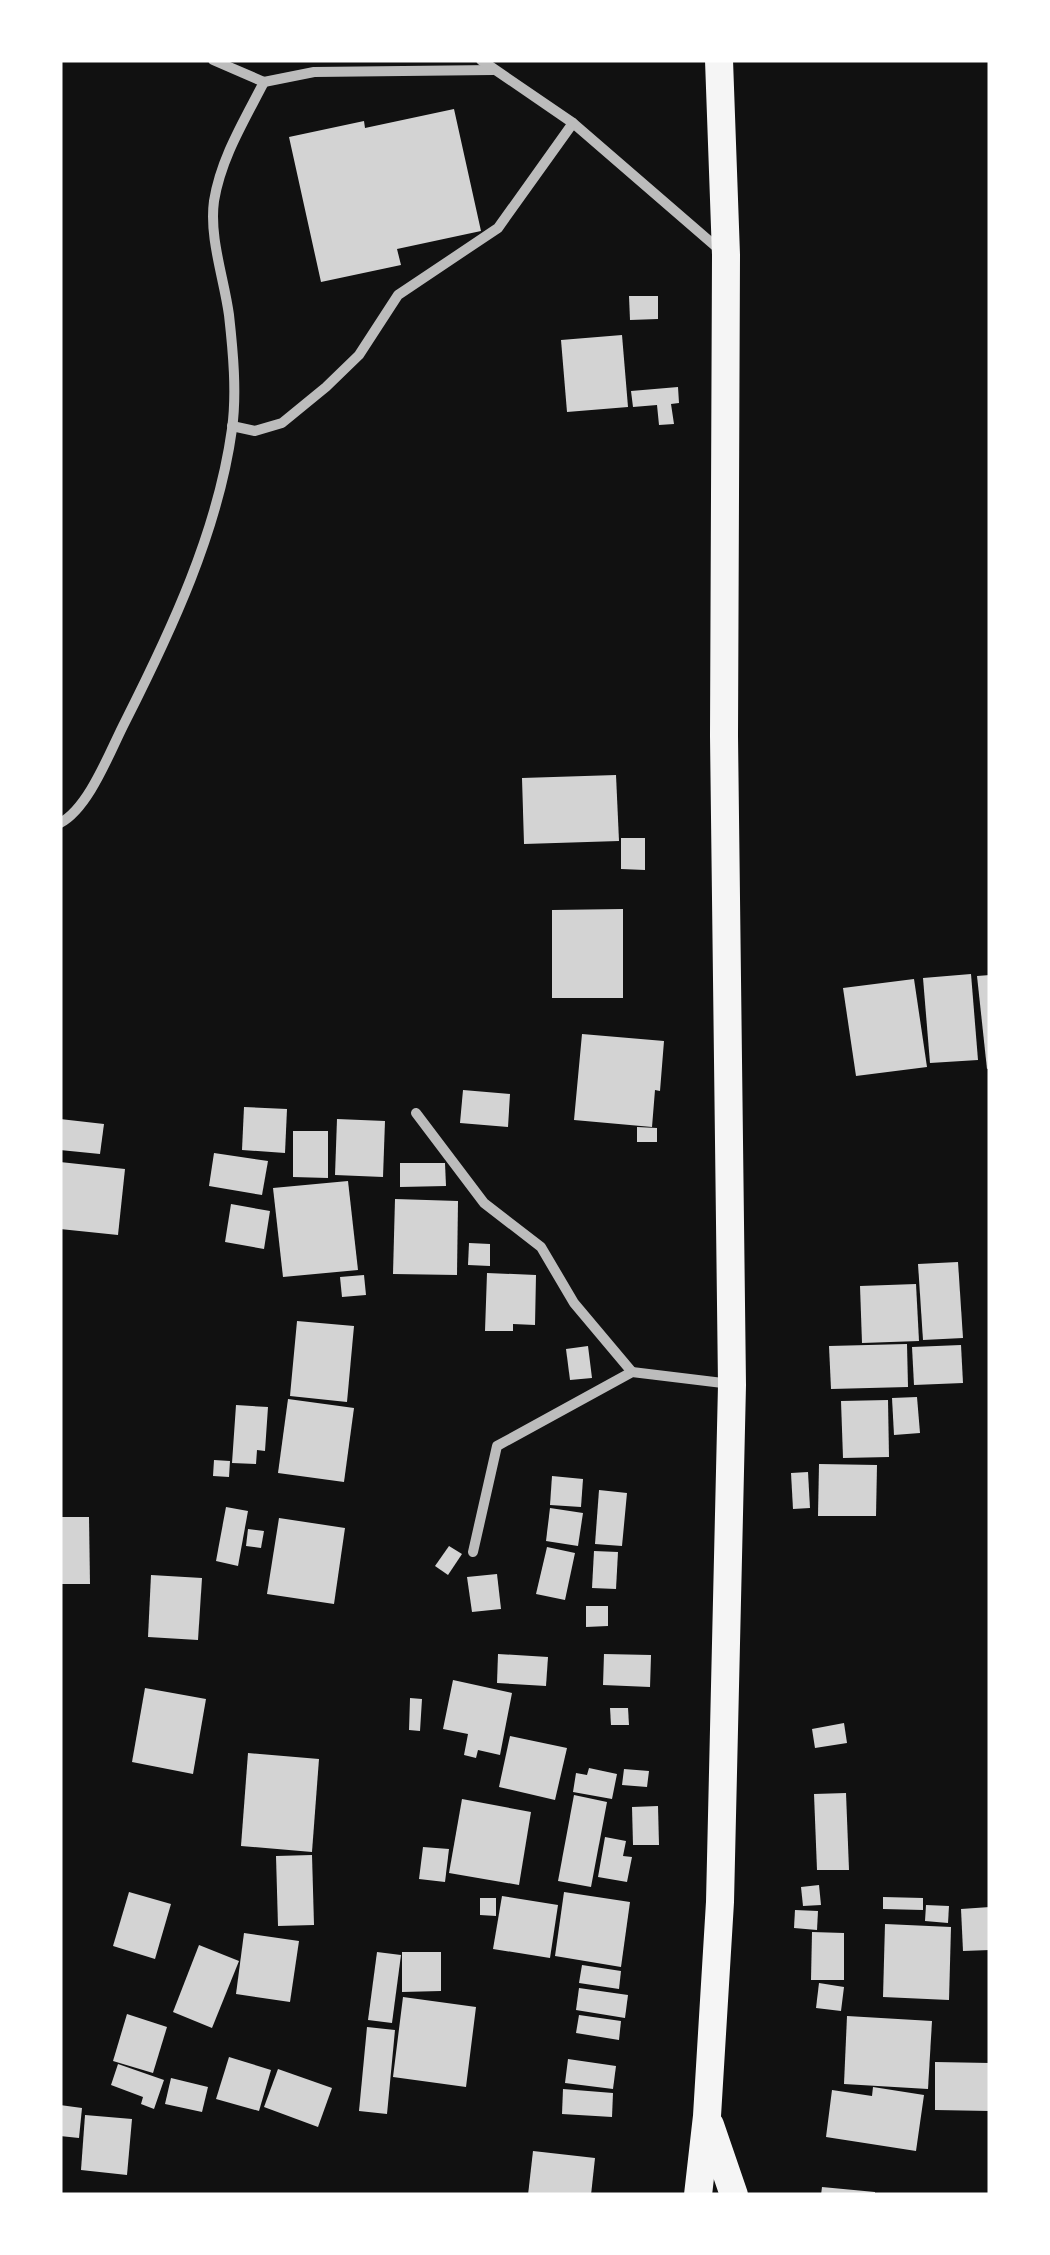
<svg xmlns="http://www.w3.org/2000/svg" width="1050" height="2255" viewBox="0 0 1050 2255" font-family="Roboto,sans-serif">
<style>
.building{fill:#d3d3d3}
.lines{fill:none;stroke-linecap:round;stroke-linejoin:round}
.minor{stroke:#bcbcbc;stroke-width:10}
.trunk{stroke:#f5f5f5;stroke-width:28}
</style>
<rect width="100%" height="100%" fill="#111"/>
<g class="building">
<path d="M454 109 481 231 397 249 401 265 321 282 289 137 364 121 365 128Z"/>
<path d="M629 296H658V319L630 320Z"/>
<path d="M622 335 628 407 567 412 561 340Z"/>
<path d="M678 387 679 403 671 404 674 424 659 425 657 405 633 407 631 391Z"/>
<path d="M616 775 619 841 524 844 522 778Z"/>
<path d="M621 838H645V870L621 869Z"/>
<path d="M623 909V998H552V910Z"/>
<path d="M971 974 978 1060 930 1063 923 978Z"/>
<path d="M990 975V1068L987 1069 977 976Z"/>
<path d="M914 979 927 1067 856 1076 843 988Z"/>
<path d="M582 1034 664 1041 660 1091 655 1090 652 1127 574 1120Z"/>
<path d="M463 1090 510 1094 508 1127 460 1123Z"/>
<path d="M244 1107 287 1109 285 1153 242 1150Z"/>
<path d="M60 1119 104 1124 100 1154 60 1150Z"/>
<path d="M337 1119 385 1121 383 1177 335 1175Z"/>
<path d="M637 1127 657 1128V1142H637Z"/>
<path d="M293 1131H328V1178L293 1177Z"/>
<path d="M214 1153 268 1161 262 1195 209 1186Z"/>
<path d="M60 1162 125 1169 118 1235 60 1229Z"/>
<path d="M400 1163H445L446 1186 400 1187Z"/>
<path d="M348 1181 358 1270 283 1277 273 1188Z"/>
<path d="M395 1199 458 1201 457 1275 393 1274Z"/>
<path d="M231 1204 270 1211 264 1249 225 1242Z"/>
<path d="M469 1243 490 1244V1266L468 1265Z"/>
<path d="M958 1262 963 1338 923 1340 918 1264Z"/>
<path d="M487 1273 536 1275 535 1325 513 1324V1331H485Z"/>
<path d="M364 1275 366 1295 342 1297 340 1277Z"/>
<path d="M916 1284 919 1341 862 1343 860 1286Z"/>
<path d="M297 1321 354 1326 347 1402 290 1396Z"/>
<path d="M907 1344 908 1387 831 1389 829 1346Z"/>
<path d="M961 1345 963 1383 914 1385 912 1347Z"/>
<path d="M588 1346 592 1378 570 1380 566 1349Z"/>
<path d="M917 1397 920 1433 894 1435 892 1398Z"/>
<path d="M288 1399 354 1408 344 1482 278 1473Z"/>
<path d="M888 1400 889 1457 843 1458 841 1401Z"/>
<path d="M236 1405 268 1407 265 1451 257 1450 256 1464 232 1463Z"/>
<path d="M214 1460 230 1461 229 1477 213 1476Z"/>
<path d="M819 1464 877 1465 876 1516H818Z"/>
<path d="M808 1472 810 1508 793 1509 791 1473Z"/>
<path d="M552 1476 583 1479 581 1507 550 1505Z"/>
<path d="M599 1490 627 1493 622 1546 595 1544Z"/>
<path d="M226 1507 248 1511 238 1566 216 1561Z"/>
<path d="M550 1508 583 1513 578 1546 546 1541Z"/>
<path d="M60 1517H89L90 1584H60Z"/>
<path d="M279 1518 345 1528 334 1604 267 1594Z"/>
<path d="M248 1529 264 1531 261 1548 246 1546Z"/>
<path d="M449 1546 462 1554 448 1575 435 1566Z"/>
<path d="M547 1547 575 1553 565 1600 536 1594Z"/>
<path d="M594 1551 618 1552 616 1589 592 1588Z"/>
<path d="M497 1574 501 1609 472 1612 467 1577Z"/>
<path d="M151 1575 202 1578 198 1640 148 1637Z"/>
<path d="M586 1606H608V1626L586 1627Z"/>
<path d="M498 1654 548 1657 546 1686 497 1683Z"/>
<path d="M604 1654 651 1655 650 1687 603 1685Z"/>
<path d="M453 1680 512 1693 500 1755 478 1750 476 1758 464 1755 468 1734 443 1729Z"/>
<path d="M145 1688 206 1699 193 1774 132 1762Z"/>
<path d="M410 1698 422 1699 420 1731 409 1730Z"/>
<path d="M610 1708H628L629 1725H611Z"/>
<path d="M844 1723 847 1743 815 1748 812 1729Z"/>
<path d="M510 1736 567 1748 555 1800 499 1787Z"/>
<path d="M248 1753 319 1759 312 1852 241 1846Z"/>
<path d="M589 1768 617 1774 612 1799 573 1792 576 1773 587 1775Z"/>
<path d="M624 1769 649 1771 647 1787 622 1785Z"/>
<path d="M846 1793 849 1870H817L814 1794Z"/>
<path d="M574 1795 607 1802 591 1887 558 1881Z"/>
<path d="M462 1799 531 1812 519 1885 449 1873Z"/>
<path d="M658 1806 659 1845H633L632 1807Z"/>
<path d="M605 1837 626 1841 623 1856 632 1857 627 1882 598 1877Z"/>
<path d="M423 1847 449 1849 445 1882 419 1879Z"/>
<path d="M312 1855 314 1925 278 1926 276 1856Z"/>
<path d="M819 1885 821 1905 803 1906 801 1887Z"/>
<path d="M129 1892 171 1904 155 1959 113 1946Z"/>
<path d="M564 1892 630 1902 621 1967 555 1956Z"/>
<path d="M502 1896 558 1905 550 1958 493 1949Z"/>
<path d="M883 1897 923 1898V1910L883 1909Z"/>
<path d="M480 1898H496V1916L480 1915Z"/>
<path d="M926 1905 949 1906 948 1923 925 1921Z"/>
<path d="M990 1907V1950L963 1951 961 1909Z"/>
<path d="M795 1910 818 1911 817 1930 794 1928Z"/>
<path d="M885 1924 951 1927 949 2000 883 1997Z"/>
<path d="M812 1932 844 1933V1980H811Z"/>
<path d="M244 1933 299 1941 290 2002 236 1994Z"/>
<path d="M199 1945 239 1961 212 2028 173 2012Z"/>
<path d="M377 1952 401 1955 392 2023 368 2020Z"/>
<path d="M402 1952H441V1991L402 1992Z"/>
<path d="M582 1965 621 1971 619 1989 579 1983Z"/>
<path d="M819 1983 844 1987 841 2011 816 2008Z"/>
<path d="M579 1988 628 1995 625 2018 576 2010Z"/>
<path d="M403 1997 476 2007 466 2087 393 2077Z"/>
<path d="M127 2014 167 2027 153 2073 113 2061Z"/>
<path d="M579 2015 621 2021 619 2040 576 2033Z"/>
<path d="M847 2016 932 2021 928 2089 844 2084Z"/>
<path d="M367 2027 395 2030 387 2114 359 2111Z"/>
<path d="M229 2057 271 2070 259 2111 216 2099Z"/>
<path d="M568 2059 616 2066 613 2089 565 2083Z"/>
<path d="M935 2062 990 2063V2111L935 2110Z"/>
<path d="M118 2064 164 2080 154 2109 141 2104 143 2097 111 2085Z"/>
<path d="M278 2069 332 2088 318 2127 264 2107Z"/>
<path d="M171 2078 208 2087 202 2112 165 2104Z"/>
<path d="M873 2087 924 2095 916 2151 826 2137 832 2090 872 2096Z"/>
<path d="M563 2089 613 2093 612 2117 562 2114Z"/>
<path d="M60 2105 82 2108 79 2138 60 2136Z"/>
<path d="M85 2115 132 2119 127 2175 81 2170Z"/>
<path d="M533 2151 595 2158 591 2195H528Z"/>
<path d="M822 2187 875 2192V2195H821Z"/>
</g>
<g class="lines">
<g class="minor">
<path d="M213 60 264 82 314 72 493 70"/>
<path d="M481 60 573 123 721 251"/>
<path d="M232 426 255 431 282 423 326 387 359 355 398 295 498 228 573 123"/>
<path d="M60 823C89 808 110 751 125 722 171 631 218 531 232 429 237 393 233 351 229 315 224 278 209 238 214 201 221 158 244 121 264 82"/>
<path d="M416 1113 484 1203 541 1247 574 1303 632 1372"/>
<path d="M473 1552 497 1446 632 1372 731 1384"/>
</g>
<g class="trunk">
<path d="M710 2125 734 2195"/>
<path d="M698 2195 707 2116 720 1902 732 1385 724 736 726 255 719 60"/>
</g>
</g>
<rect width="1050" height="2255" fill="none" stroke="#ffffff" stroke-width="125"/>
</svg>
